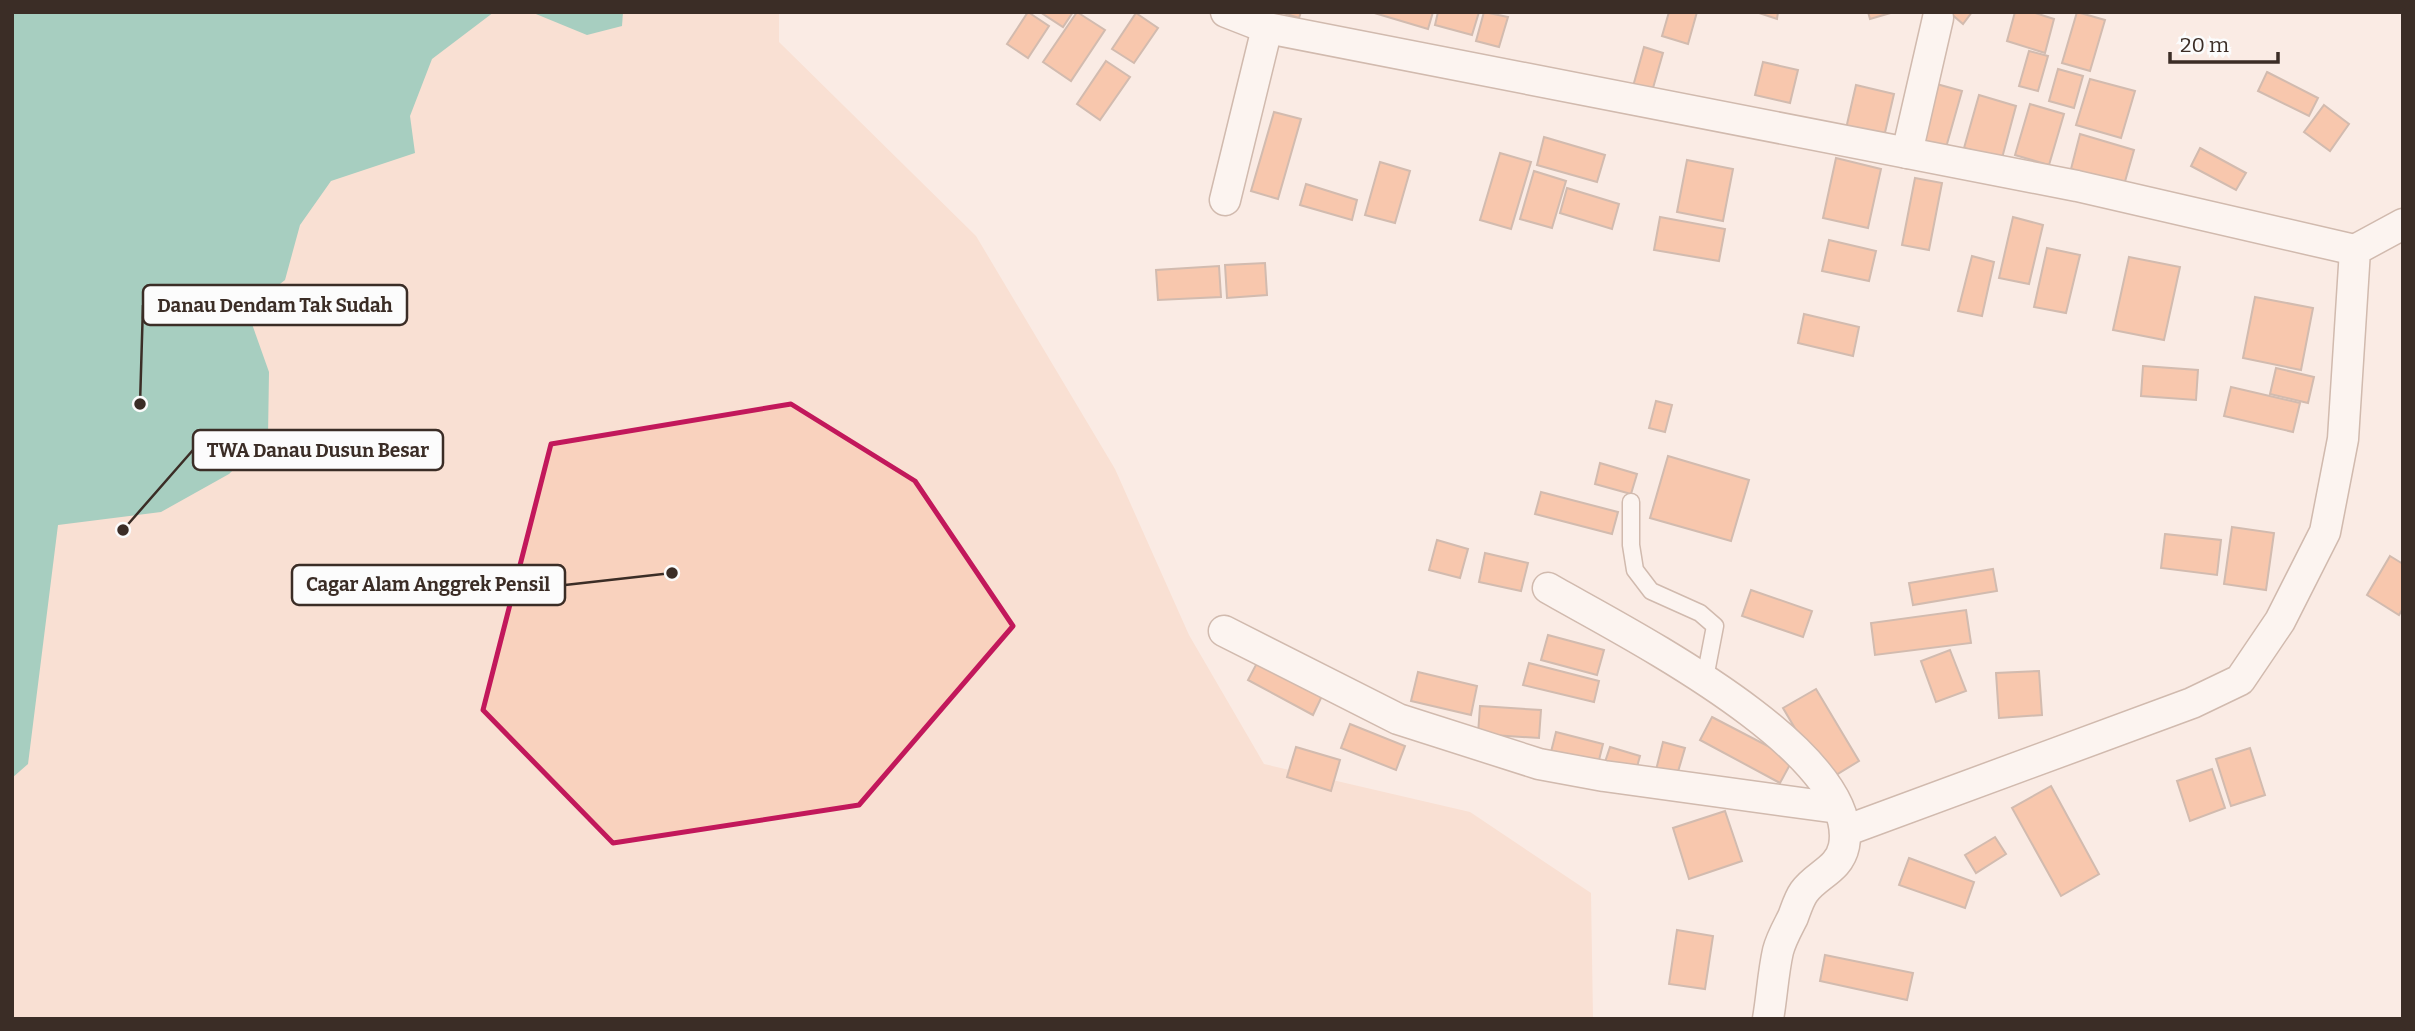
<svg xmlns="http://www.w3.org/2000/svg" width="2415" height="1031" viewBox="0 0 2415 1031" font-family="Bitter,serif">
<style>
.green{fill:#f9d2be}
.water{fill:#43aa94}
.building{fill:#f59b6b;stroke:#a2806f;stroke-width:2}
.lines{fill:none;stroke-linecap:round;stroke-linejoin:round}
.service-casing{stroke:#9f7e6d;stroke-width:19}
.minor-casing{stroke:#9f7e6d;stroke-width:33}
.service{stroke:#fff;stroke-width:16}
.minor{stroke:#fff;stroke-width:30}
.marked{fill:none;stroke:#c2185b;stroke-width:5;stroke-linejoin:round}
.leader{fill:none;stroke:#3b2d26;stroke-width:2.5}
.callout-dot{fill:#3b2d26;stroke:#fcfcfc;stroke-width:2.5}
.callout{fill:#fcfcfc;stroke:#3b2d26;stroke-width:2.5}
.callout-label{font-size:19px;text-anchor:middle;font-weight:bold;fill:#3b2d26}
</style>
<rect width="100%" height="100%" fill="#faebe4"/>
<path class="green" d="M12 12H779V42L976 236 1115 469 1189 635 1264 764 1470 812 1591 893 1593 1019H12Z"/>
<g class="water">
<path d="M12 12H494L432 59 410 116 415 153 331 181 300 225 285 280 247 310 269 372 268 436 229 474 161 512 58 525 28 764 12 778Z"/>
<path d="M531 12H623L622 26 587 35Z"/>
</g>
<g class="building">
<path d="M1028 12 1049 26 1028 58 1007 44Z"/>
<path d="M1040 12H1073L1063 27Z"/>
<path d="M1077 12 1105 30 1071 81 1043 62Z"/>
<path d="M1280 12H1301L1299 18Z"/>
<path d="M1371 12H1433L1428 29Z"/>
<path d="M1438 12H1479L1472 35 1435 25Z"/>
<path d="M1484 12 1508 17 1499 47 1476 41Z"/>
<path d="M1669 12H1697L1688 44 1662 36Z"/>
<path d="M1756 12H1778L1777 19Z"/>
<path d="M1868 12H1894L1870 19Z"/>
<path d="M1949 12H1972L1963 24Z"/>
<path d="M2015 12H2032L2054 19 2045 53 2007 41Z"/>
<path d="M2077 12 2105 20 2090 71 2062 63Z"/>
<path d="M1136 13 1158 28 1134 63 1112 49Z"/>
<path d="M1644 47 1663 53 1651 95 1632 90Z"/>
<path d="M2029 51 2048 56 2038 91 2019 86Z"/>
<path d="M1106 61 1130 77 1100 120 1077 104Z"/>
<path d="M1763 62 1798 70 1790 103 1755 95Z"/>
<path d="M2058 69 2083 76 2074 108 2049 101Z"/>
<path d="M2267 72 2318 98 2309 116 2258 91Z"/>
<path d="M2090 79 2135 91 2121 138 2076 125Z"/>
<path d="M1933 83 1962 91 1945 151 1916 144Z"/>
<path d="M1856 85 1894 94 1883 141 1845 133Z"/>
<path d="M1979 95 2016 106 2002 158 1964 148Z"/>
<path d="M2030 104 2064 114 2049 165 2015 155Z"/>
<path d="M2324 105 2349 124 2330 151 2304 132Z"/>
<path d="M1274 112 1301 119 1278 199 1251 191Z"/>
<path d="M2080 134 2134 150 2124 185 2071 169Z"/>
<path d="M1544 137 1605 155 1597 182 1537 165Z"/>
<path d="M2200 148 2246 173 2236 190 2191 166Z"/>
<path d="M1500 153 1531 162 1511 229 1480 220Z"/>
<path d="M1836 158 1881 169 1868 228 1823 218Z"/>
<path d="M1687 160 1733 169 1723 221 1677 212Z"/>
<path d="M1380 162 1410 171 1395 223 1365 215Z"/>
<path d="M1534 171 1566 181 1552 228 1520 219Z"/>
<path d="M1915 178 1942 183 1929 250 1902 245Z"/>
<path d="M1306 184 1357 200 1352 220 1300 205Z"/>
<path d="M1567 188 1619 204 1612 229 1560 213Z"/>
<path d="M1660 217 1725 229 1719 261 1654 250Z"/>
<path d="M2013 217 2043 225 2029 284 1999 278Z"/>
<path d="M1829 240 1876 251 1869 281 1822 271Z"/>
<path d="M2047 248 2080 255 2066 313 2034 307Z"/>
<path d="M1972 256 1994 262 1982 316 1958 311Z"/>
<path d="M2129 257 2180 267 2164 340 2113 330Z"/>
<path d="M1265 263 1267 295 1227 298 1225 265Z"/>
<path d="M1219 266 1221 297 1158 300 1156 270Z"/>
<path d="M2255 297 2313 308 2301 370 2243 358Z"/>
<path d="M1804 314 1859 327 1853 356 1798 343Z"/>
<path d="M2143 366 2198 370 2196 400 2141 396Z"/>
<path d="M2276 368 2314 377 2308 403 2270 394Z"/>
<path d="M2231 387 2300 403 2293 432 2224 416Z"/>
<path d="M1656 401 1672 405 1665 432 1649 428Z"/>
<path d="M1668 456 1749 480 1731 541 1650 518Z"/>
<path d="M1600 463 1637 474 1631 494 1595 484Z"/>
<path d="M1541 492 1618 512 1612 534 1535 514Z"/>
<path d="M2232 527 2274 533 2266 590 2224 584Z"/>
<path d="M2165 534 2221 540 2217 575 2161 568Z"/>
<path d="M1437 540 1468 549 1460 578 1429 570Z"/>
<path d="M1485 553 1528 563 1521 591 1479 582Z"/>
<path d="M2390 556 2403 564V608L2399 615 2367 595Z"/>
<path d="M1993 569 1997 591 1913 605 1909 583Z"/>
<path d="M1751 590 1812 611 1803 637 1742 616Z"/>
<path d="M1966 610 1971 643 1875 655 1871 623Z"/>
<path d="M1548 635 1604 650 1597 675 1541 660Z"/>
<path d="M1950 650 1966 691 1936 702 1921 661Z"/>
<path d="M1258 661 1322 696 1313 715 1248 680Z"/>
<path d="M1529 663 1599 681 1594 702 1523 685Z"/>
<path d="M2039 671 2042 715 1999 718 1996 673Z"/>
<path d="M1418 672 1477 686 1471 715 1411 701Z"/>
<path d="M1816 689 1859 761 1826 781 1783 708Z"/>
<path d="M1480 706 1541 710 1539 738 1478 734Z"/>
<path d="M1712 717 1793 759 1780 783 1700 740Z"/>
<path d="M1350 724 1405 746 1396 770 1341 748Z"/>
<path d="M1556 732 1603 744 1598 764 1551 752Z"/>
<path d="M1663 742 1685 748 1677 775 1656 770Z"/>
<path d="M1296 747 1340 760 1331 791 1287 777Z"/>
<path d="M1610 747 1640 756 1635 774 1604 765Z"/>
<path d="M2250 748 2265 795 2231 806 2216 759Z"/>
<path d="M2212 769 2225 808 2190 821 2177 781Z"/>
<path d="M2051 786 2099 874 2061 896 2012 808Z"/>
<path d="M1725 811 1742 861 1689 879 1673 828Z"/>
<path d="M1995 837 2006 854 1976 873 1965 855Z"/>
<path d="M1909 858 1974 882 1965 908 1899 885Z"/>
<path d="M1677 930 1713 936 1705 989 1669 984Z"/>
<path d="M1825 955 1913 973 1907 1000 1820 981Z"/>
</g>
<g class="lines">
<defs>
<path id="service" d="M1631 502V545L1635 570 1651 591 1700 613 1715 626 1705 678"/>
<g id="minor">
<path d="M1226 12 1267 28 2077 186 2355 250"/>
<path d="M1907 153 1938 18"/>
<path d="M1225 200 1267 28"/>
<path d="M1548 588C1617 628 1862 750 1844 846 1839 870 1817 874 1804 892 1799 899 1796 909 1793 917 1788 927 1781 939 1778 951 1773 973 1772 996 1768 1019"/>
<path d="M1224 631 1398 719 1539 764 1604 776 1838 808"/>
<path d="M1845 831 2192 703 2240 680 2280 621 2325 532 2343 439 2355 250 2403 224"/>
</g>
</defs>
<use href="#service" class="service-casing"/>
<use href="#minor" class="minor-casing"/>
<use href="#service" class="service"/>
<use href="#minor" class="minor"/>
</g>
<path d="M0 0H2415V1031H0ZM791 404 915 481 1013 626 859 805 613 843 483 710 551 444Z" fill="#faebe4" fill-opacity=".55" fill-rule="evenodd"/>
<path class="marked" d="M791 404 915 481 1013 626 859 805 613 843 483 710 551 444Z"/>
<path class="leader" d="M140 404L143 305M123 530L193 450M672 573L565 585"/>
<g class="callout-dot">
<circle cx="140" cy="404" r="7"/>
<circle cx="123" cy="530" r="7"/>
<circle cx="672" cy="573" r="7"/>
</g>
<g class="callout">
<rect x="143" y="285" width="264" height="40" rx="7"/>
<rect x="193" y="430" width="250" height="40" rx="7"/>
<rect x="292" y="565" width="273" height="40" rx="7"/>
</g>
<g class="callout-label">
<text x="275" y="312">Danau Dendam Tak Sudah</text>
<text x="318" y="457">TWA Danau Dusun Besar</text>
<text x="428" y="591">Cagar Alam Anggrek Pensil</text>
</g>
<rect width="2415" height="1031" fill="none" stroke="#3b2d26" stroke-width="28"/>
<path d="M2170 52v10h108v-10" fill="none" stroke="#3b2d26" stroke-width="3.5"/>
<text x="2180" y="52" font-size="21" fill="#3b2d26" stroke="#fcfcfc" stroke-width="5" paint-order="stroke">20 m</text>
</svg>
